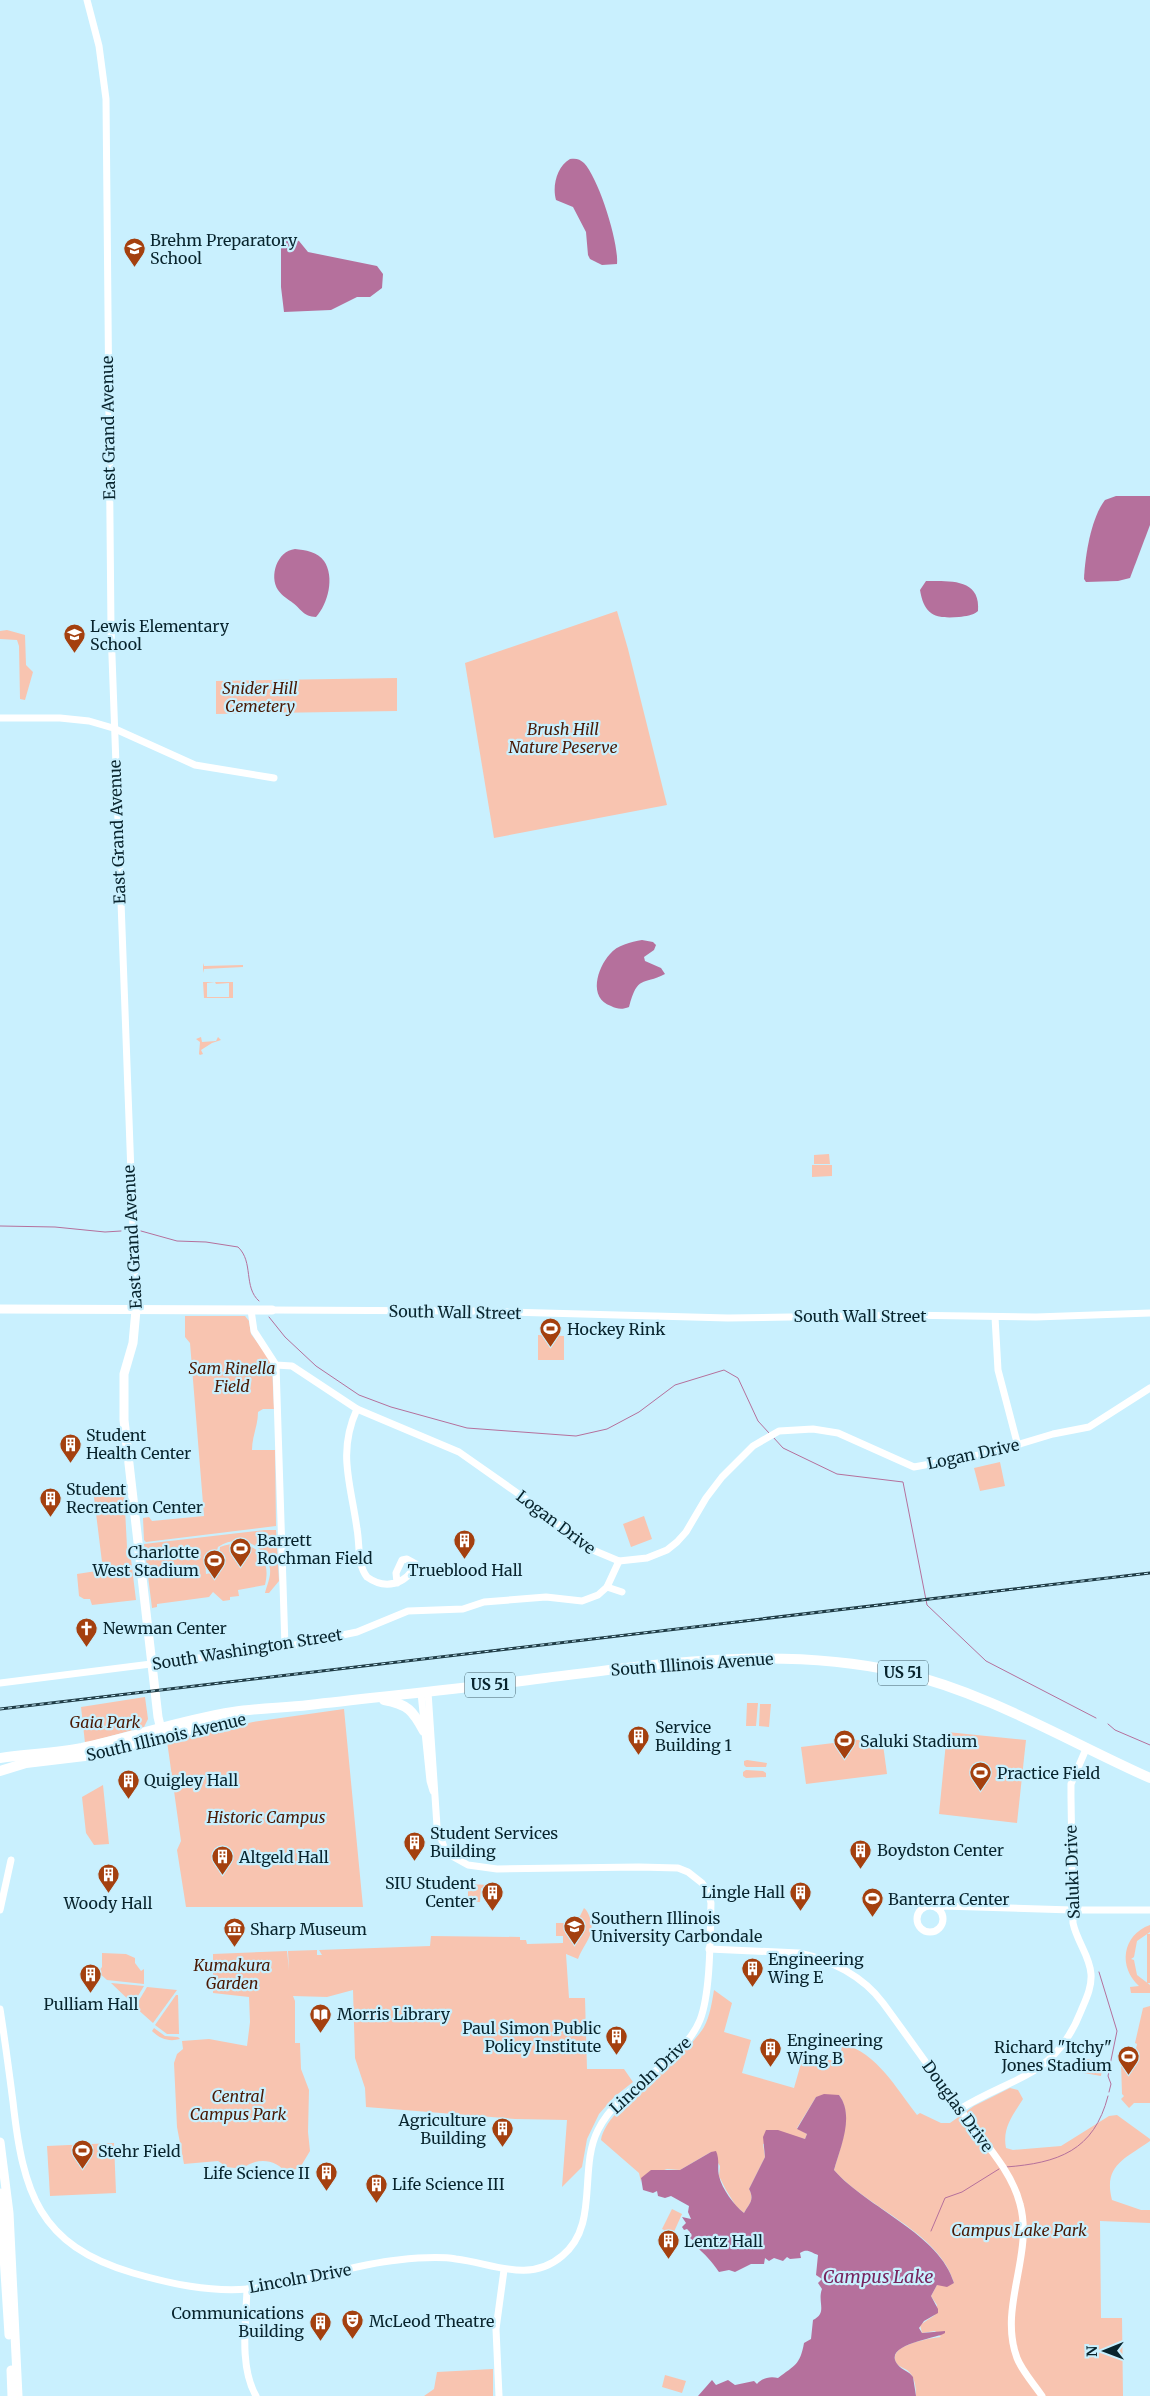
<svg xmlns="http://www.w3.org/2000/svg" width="1150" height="2396" viewBox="0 0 1150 2396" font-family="Merriweather,serif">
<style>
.green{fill:#f8c4b0;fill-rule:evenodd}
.water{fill:#b5709c}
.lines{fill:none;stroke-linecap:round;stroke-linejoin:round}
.stream{stroke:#b5709c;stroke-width:1}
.minor{stroke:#fff;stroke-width:7}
.major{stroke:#fff;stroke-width:9}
.highway{stroke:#fff;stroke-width:10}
.rail-casing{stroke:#1f3c46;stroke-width:3}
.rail{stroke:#c9f0fe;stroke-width:1;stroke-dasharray:4;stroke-linecap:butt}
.labels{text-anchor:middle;stroke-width:4.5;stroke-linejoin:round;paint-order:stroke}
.shield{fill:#c9f0fe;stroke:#42616c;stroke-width:1}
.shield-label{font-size:15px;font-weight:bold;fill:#08242d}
.poi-label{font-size:16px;fill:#08242d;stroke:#c9f0fe;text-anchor:start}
.street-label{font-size:16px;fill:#08242d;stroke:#c9f0fe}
.park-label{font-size:16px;font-style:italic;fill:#4a1904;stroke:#c9f0fe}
.water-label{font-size:18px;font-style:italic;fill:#77245e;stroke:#c9f0fe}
</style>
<rect width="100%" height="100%" fill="#c9f0fe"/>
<g class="green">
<path d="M617 611 628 649 667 805 494 838 465 663Z"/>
<path d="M7 630 25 635 26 665 33 672 25 700 20 699 19 646 17 640 0 639V631Z"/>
<path d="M397 678V711L216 714V681Z"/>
<path d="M203 963 204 966 243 965V967L204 969 203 973Z"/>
<path d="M203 982H233V998H204ZM215 982 216 984 229 983V997H207V983Z"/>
<path d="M201 1037 202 1042 216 1041 218 1037 221 1040 212 1043 201 1050 203 1054 200 1055 199 1054 200 1042 196 1039Z"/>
<path d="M829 1154 830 1164H814V1155Z"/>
<path d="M812 1165H832V1176L812 1177Z"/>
<path d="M185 1316H245L249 1321 251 1334 269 1358 272 1367 274 1409H263L258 1412C258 1426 252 1436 252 1450H275L276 1526 146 1542 144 1540 143 1518 149 1517 152 1521 204 1516 190 1343 185 1337Z"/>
<path d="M538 1335 564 1336V1360H538Z"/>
<path d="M1000 1462 1005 1486 980 1491 974 1468Z"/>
<path d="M96 1485 114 1486 124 1490 127 1547 130 1551 136 1600 92 1605 90 1599H84L79 1596 77 1574 103 1570 93 1489Z"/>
<path d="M644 1516 652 1539 631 1547 623 1524Z"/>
<path d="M265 1530H276L279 1581 269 1593H265C267 1585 271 1577 270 1569 266 1543 238 1533 218 1547L215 1557 219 1556 220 1547C249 1536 273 1553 265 1585L238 1590 239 1596 230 1597V1600L223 1601 213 1592 209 1597 157 1604V1607L152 1608 144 1544ZM215 1557 216 1572 206 1574 205 1558Z"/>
<path d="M145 1697 148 1719 144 1727 85 1743 81 1707Z"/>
<path d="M747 1703H758L756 1726H746Z"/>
<path d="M760 1704H771L769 1727 759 1726Z"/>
<path d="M344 1709 363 1907H186L177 1850 181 1841 167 1741 253 1722Z"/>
<path d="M947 1732 1026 1740 1017 1823 939 1814Z"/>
<path d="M882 1737 887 1774 806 1784 801 1747Z"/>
<path d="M747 1760 767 1763 766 1767H746L744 1765V1761Z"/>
<path d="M746 1770 763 1771 766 1773V1777L746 1778 743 1776V1772Z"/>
<path d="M103 1785 109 1844 94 1845 86 1833 82 1797Z"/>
<path d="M463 1884 491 1885V1889L481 1888 480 1902H468V1889L463 1888Z"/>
<path d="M584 1908C587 1910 588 1913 590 1918 596 1935 584 1943 578 1959L566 1954 569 1998H585L587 2069H624L633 2082 614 2097 599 2114 587 2139 582 2167 562 2187 567 2120 515 2119 366 2107 365 2088 355 2058 353 1990 327 1997 293 1996 295 2001V2043H300L301 2069 309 2090 308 2132 310 2151 301 2166 287 2174C276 2158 256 2157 242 2169L227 2167 218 2161 184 2164 177 2127 174 2063 177 2054 183 2049 182 2041 209 2039 247 2046 250 2022 249 1997 213 1993V1954L287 1951 289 1970 288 1951 317 1950V1955H322L319 1950 430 1946 431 1936 520 1937V1940H526L527 1944 563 1943V1936H556V1923H570V1920H575L576 1916H580Z"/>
<path d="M1150 1925V1932L1137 1941 1134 1957 1131 1959 1134 1960 1137 1975 1150 1985V1993H1131L1130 1987 1139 1986C1118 1967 1122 1935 1150 1925Z"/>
<rect x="1147" y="1934" width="3" height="49"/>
<path d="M102 1953 126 1954 135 1958V1963L141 1971 144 1969V1984L107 1980 98 1972 102 1967Z"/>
<path d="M111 1983 144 1986 133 2004Z"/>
<path d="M147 1987 177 1990 153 2023 135 2007Z"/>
<path d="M714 1990 732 2003 724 2032 751 2040 742 2073 794 2088 804 2053 837 2062 843 2044C877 2053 896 2088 917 2115L920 2113 941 2123H950L974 2106 1010 2088 1018 2090 1023 2099C1013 2115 1002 2128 1006 2148L1013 2150 1061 2146 1109 2116 1117 2115 1150 2139V2141C1125 2159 1103 2165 1112 2200L1141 2210H1150V2223L1100 2221 1101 2318H1122L1123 2396H916C916 2387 915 2376 907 2370 904 2368 900 2367 897 2364 884 2345 932 2338 941 2337L935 2331 922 2333 920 2325 935 2315 937 2305 931 2296 937 2285 954 2283C940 2232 867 2208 834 2170 840 2148 854 2115 839 2095L816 2097 797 2128 807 2134 805 2139 797 2137 763 2144 765 2157 749 2189C755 2200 749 2204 744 2213L736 2206 726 2190 719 2176 720 2166 711 2152 680 2170 667 2169 641 2178V2182L639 2173 601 2140C608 2104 682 2063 704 2027 710 2016 712 2002 714 1990Z"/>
<path d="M176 1995H178L179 2034H167L155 2025Z"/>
<path d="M1150 2006V2103H1134L1129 2108 1121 2099 1124 2096 1122 2094 1121 2063H1133L1137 2044 1135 2043 1143 2008Z"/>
<path d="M154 2028 165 2036 178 2037 180 2039C169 2042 160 2039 152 2031Z"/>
<path d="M1086 2059 1103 2062 1101 2076 1084 2073Z"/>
<path d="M114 2143 116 2193 50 2196 47 2146Z"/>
<path d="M672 2209 682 2214 673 2234 662 2229Z"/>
<path d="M493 2369V2396H424L434 2389 437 2372Z"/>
<path d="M665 2375 686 2381 682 2393 662 2387Z"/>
</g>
<g class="water">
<path d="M570 159C576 158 580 159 584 163 599 179 619 243 617 264L602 265 590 259 588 255 586 232 573 207 556 200C552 186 557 166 570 159Z"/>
<path d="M287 236 299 241 308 252 377 266 383 274 382 288 370 297H357L331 310 284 312 281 287V246L282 241Z"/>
<path d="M1116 496H1150V525L1130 578 1118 581 1086 582 1084 579C1085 556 1091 518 1105 500Z"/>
<path d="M295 549C305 550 318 552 324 561 335 577 328 604 316 617 303 616 302 610 293 603 288 599 282 596 278 590 269 576 277 551 295 549Z"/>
<path d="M926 581C949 581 981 578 978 611 972 616 966 616 959 617 935 619 924 615 920 590Z"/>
<path d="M642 940 653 942 656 945 654 950 644 957 645 961 661 968 665 974C642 986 638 974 629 1007 622 1010 617 1009 611 1006 588 998 597 968 610 954 617 945 631 942 642 940Z"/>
<path d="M824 2094 839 2095C855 2116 840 2148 834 2170 867 2208 940 2234 954 2283L947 2287 937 2285 931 2296 938 2309V2313L924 2321 919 2328 922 2333 945 2331V2333C940 2338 880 2344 898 2365 902 2370 909 2371 913 2377L916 2396H698L712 2380 716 2385 728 2380 735 2385 754 2381 757 2384C762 2378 770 2376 778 2378 795 2365 800 2365 804 2343L811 2339 813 2320C828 2313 817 2302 822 2289L818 2283 822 2279 816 2275 818 2255C811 2253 808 2248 800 2253L801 2258 790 2259 787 2257 783 2261 774 2258 769 2261 765 2258 764 2264H751L735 2272 729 2270 719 2272C714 2264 701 2249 693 2245L694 2241 690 2238V2232L687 2229 684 2230 682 2227 686 2223 682 2217 691 2219 688 2212 689 2206 671 2196 665 2198 658 2196 657 2191 653 2193 643 2190 641 2178 651 2170H680L711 2152 716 2151C720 2160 717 2167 719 2176 722 2189 734 2205 744 2213 749 2204 755 2200 749 2189L765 2157 763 2137 766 2130H778L805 2139 807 2134 797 2129 816 2097Z"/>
</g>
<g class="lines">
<g class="stream">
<path d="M0 1226 55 1227 105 1232 121 1231"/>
<path d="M141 1231 177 1241 206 1242 238 1247C254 1262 243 1287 259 1301"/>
<path d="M269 1317 285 1337 316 1366 359 1395 391 1407 467 1428 576 1436 607 1429 639 1412 675 1385 724 1370 738 1378 758 1421 769 1433"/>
<path d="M773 1437 783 1448 837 1474 903 1482 927 1605 986 1661 1096 1718"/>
<path d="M1108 1724 1115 1730 1150 1745"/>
<path d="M1099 1972 1117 2031 1110 2065"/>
<path d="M1109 2092 1111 2084 1108 2076 1110 2067"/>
<path d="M1006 2167C1058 2163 1094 2151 1108 2096"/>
<path d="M931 2231 945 2198 962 2192 999 2169"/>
</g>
<g class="minor">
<path d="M87 0 99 46 106 99 111 629 136 1310"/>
<path d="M0 718H60L89 721 113 728 195 765 274 778"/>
<path d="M251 1310 254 1331 276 1365 292 1366 357 1409 459 1452 523 1497 588 1548 619 1561 647 1558 667 1550 677 1542 686 1532 706 1498 722 1477 753 1446 779 1431 813 1429 838 1433 914 1467 990 1453 1053 1434 1089 1427 1150 1388"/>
<path d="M272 1310 471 1311 728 1318 901 1315 1036 1317 1150 1313"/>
<path d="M995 1317 998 1370 1018 1446"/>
<path d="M276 1365 285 1647"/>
<path d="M357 1409C337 1453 351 1484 357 1529 360 1545 357 1564 367 1577 385 1590 406 1585 416 1564L407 1559 402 1560 396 1573 397 1583"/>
<path d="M607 1587 622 1592"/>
<path d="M0 1683 285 1647 357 1632 408 1611 463 1609 484 1602 546 1597 582 1601 598 1595 607 1587 619 1561"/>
<path d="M421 1693 430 1781 433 1791"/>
<circle cx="930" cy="1919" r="13"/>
<path d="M939 1909 943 1906 1072 1910H1150"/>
<path d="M0 1910 11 1860"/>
<path d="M709 1949 799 1953C831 1960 863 1976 883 2003 911 2041 938 2080 966 2117 985 2143 1012 2172 1020 2204 1034 2255 998 2307 1017 2358 1022 2371 1034 2384 1042 2396"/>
<path d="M0 2009C5 2040 9 2071 13 2102 23 2192 38 2245 133 2273 171 2284 209 2292 248 2289 299 2285 347 2265 398 2260 416 2258 437 2256 456 2259 492 2263 529 2284 562 2256 600 2225 578 2169 598 2130 621 2084 681 2066 700 2020 711 1992 710 1934 711 1903L708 1891 702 1883 688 1872 678 1868 639 1867 497 1869 468 1865 450 1855 444 1847 437 1826 428 1692"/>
<path d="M960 2109C1014 2076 1055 2077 1081 2011 1086 1999 1092 1987 1091 1974 1090 1956 1077 1942 1073 1923L1071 1798V1784L1086 1749"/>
<path d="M247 2289C246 2322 239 2366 256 2396"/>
<path d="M499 2396 496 2329 504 2270"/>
</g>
<g class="major">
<path d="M0 1309 272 1310"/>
<path d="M136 1310 133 1343 124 1374V1420L158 1717 162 1734"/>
<path d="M0 2142 9 2213 18 2396"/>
<path d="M0 2193 9 2335"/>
<path d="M11 2370 12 2396"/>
</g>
<g class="highway">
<path d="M384 1700C408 1704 413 1711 424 1731"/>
<path d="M0 1758C27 1754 56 1753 82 1748 133 1737 182 1720 233 1712 258 1708 284 1708 309 1705 388 1696 467 1688 545 1678 663 1663 782 1646 899 1672 989 1693 1067 1741 1150 1778"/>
<path d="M0 1771 26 1763 93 1755 238 1718"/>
</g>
<defs>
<path id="rail" d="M0 1709 1150 1573"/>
</defs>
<use href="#rail" class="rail-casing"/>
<use href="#rail" class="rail"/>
</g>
<defs>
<symbol id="school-pin" viewBox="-11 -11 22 30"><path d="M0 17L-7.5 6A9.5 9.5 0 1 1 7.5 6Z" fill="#a4400f" stroke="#c9f0fe"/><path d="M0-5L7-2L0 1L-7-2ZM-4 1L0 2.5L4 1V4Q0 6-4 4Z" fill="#fff"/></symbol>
<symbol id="stadium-pin" viewBox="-11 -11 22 30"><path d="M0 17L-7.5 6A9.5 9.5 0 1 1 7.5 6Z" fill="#a4400f" stroke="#c9f0fe"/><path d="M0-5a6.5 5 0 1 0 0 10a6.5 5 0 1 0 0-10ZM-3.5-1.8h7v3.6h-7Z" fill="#fff"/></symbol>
<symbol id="building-pin" viewBox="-11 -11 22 30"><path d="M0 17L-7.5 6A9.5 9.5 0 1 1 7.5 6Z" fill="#a4400f" stroke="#c9f0fe"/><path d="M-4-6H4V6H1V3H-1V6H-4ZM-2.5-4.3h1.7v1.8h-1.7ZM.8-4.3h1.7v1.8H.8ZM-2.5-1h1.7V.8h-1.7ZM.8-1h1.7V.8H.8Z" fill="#fff"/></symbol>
<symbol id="church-pin" viewBox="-11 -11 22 30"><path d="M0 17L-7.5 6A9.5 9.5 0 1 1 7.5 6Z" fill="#a4400f" stroke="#c9f0fe"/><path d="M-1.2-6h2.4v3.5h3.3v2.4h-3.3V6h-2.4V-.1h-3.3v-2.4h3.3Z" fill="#fff"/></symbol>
<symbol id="university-pin" viewBox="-11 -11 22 30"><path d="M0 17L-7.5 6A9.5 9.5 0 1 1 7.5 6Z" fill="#a4400f" stroke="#c9f0fe"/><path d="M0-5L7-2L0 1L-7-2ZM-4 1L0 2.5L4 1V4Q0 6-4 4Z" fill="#fff"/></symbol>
<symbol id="museum-pin" viewBox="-11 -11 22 30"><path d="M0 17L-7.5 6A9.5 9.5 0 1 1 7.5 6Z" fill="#a4400f" stroke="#c9f0fe"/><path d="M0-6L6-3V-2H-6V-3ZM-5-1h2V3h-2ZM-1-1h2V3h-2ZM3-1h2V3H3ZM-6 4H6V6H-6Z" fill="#fff"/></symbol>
<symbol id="library-pin" viewBox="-11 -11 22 30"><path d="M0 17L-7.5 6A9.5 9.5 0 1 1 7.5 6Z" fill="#a4400f" stroke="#c9f0fe"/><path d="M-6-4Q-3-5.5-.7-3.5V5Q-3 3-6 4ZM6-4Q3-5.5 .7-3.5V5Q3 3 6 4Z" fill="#fff"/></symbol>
<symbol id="theatre-pin" viewBox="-11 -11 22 30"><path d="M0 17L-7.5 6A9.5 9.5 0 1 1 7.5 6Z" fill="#a4400f" stroke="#c9f0fe"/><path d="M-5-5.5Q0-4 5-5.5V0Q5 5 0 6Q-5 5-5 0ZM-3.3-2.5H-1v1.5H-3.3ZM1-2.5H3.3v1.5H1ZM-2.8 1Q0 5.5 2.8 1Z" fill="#fff"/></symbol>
</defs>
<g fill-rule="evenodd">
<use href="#school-pin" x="122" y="236" width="25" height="34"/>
<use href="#school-pin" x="62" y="622" width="25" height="34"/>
<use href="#stadium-pin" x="538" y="1316" width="25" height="34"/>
<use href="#building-pin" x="58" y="1432" width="25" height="34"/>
<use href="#building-pin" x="38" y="1486" width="25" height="34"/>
<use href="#building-pin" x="452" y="1528" width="25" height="34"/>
<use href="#stadium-pin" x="228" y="1536" width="25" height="34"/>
<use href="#stadium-pin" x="202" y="1548" width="25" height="34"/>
<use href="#church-pin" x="74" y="1616" width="25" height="34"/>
<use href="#building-pin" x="626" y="1724" width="25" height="34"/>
<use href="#stadium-pin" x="832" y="1728" width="25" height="34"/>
<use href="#stadium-pin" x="968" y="1760" width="25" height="34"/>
<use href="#building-pin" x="116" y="1768" width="25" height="34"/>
<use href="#building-pin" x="402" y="1830" width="25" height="34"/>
<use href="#building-pin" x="848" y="1838" width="25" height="34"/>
<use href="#building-pin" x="210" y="1844" width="25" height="34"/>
<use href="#building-pin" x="96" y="1862" width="25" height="34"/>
<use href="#building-pin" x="480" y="1880" width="25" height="34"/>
<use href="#building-pin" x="788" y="1880" width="25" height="34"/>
<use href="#stadium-pin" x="860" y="1886" width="25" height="34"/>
<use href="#university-pin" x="562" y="1914" width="25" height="34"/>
<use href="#museum-pin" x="222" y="1916" width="25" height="34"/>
<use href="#building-pin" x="740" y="1956" width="25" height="34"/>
<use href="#building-pin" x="78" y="1962" width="25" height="34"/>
<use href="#library-pin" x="308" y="2002" width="25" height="34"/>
<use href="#building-pin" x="604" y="2024" width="25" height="34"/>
<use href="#building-pin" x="758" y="2036" width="25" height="34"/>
<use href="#stadium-pin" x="1116" y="2044" width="25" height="34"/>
<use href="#building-pin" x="490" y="2116" width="25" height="34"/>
<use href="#stadium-pin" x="70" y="2138" width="25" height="34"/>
<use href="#building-pin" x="314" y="2160" width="25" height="34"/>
<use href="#building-pin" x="364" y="2172" width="25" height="34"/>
<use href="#building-pin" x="656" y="2228" width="25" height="34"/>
<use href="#theatre-pin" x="340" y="2308" width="25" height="34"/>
<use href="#building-pin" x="308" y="2310" width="25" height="34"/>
</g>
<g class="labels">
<g class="shield">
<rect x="878" y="1660.5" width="50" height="25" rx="4"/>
<rect x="465" y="1672.5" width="50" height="25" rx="4"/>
</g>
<g class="shield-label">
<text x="903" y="1678">US 51</text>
<text x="490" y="1690">US 51</text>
</g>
<g class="poi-label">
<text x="150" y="246">Brehm Preparatory<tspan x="150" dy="18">School</tspan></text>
<text x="90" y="632">Lewis Elementary<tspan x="90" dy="18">School</tspan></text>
<text x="567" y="1335">Hockey Rink</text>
<text x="86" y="1441">Student<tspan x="86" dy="18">Health Center</tspan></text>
<text x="66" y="1495">Student<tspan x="66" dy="18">Recreation Center</tspan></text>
<text x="257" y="1546">Barrett<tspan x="257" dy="18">Rochman Field</tspan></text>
<text x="199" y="1558" text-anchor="end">Charlotte<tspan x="199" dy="18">West Stadium</tspan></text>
<text x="465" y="1576" text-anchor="middle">Trueblood Hall</text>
<text x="103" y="1634">Newman Center</text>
<text x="655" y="1733">Service<tspan x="655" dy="18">Building 1</tspan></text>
<text x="860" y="1747">Saluki Stadium</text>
<text x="997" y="1779">Practice Field</text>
<text x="144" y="1786">Quigley Hall</text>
<text x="430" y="1839">Student Services<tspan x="430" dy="18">Building</tspan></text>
<text x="877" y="1856">Boydston Center</text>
<text x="239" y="1863">Altgeld Hall</text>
<text x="476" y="1889" text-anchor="end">SIU Student<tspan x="476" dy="18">Center</tspan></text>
<text x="785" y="1898" text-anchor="end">Lingle Hall</text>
<text x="888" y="1905">Banterra Center</text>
<text x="108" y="1909" text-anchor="middle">Woody Hall</text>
<text x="591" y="1924">Southern Illinois<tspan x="591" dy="18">University Carbondale</tspan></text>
<text x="250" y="1935">Sharp Museum</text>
<text x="768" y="1965">Engineering<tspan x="768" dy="18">Wing E</tspan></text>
<text x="91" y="2010" text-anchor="middle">Pulliam Hall</text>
<text x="337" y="2020">Morris Library</text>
<text x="601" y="2034" text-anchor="end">Paul Simon Public<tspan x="601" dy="18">Policy Institute</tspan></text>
<text x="787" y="2046">Engineering<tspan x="787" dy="18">Wing B</tspan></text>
<text x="1112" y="2053" text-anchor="end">Richard "Itchy"<tspan x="1112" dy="18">Jones Stadium</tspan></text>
<text x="486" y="2126" text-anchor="end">Agriculture<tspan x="486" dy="18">Building</tspan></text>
<text x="98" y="2157">Stehr Field</text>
<text x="310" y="2179" text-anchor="end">Life Science II</text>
<text x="392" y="2190">Life Science III</text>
<text x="684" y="2247">Lentz Hall</text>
<text x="304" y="2319" text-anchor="end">Communications<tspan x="304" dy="18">Building</tspan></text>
<text x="369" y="2327">McLeod Theatre</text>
</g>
<g class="street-label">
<text transform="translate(108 428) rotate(-91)" y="6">East Grand Avenue</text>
<text transform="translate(117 832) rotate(-92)" y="6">East Grand Avenue</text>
<text transform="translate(132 1237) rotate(-93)" y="6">East Grand Avenue</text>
<text transform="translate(455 1312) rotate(1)" y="6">South Wall Street</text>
<text x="860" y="1322">South Wall Street</text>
<text transform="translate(973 1454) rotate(-12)" y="6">Logan Drive</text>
<text transform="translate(556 1522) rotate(37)" y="6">Logan Drive</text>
<text transform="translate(247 1649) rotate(-9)" y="6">South Washington Street</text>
<text transform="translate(692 1664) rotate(-4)" y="6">South Illinois Avenue</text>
<text transform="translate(166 1737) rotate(-13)" y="6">South Illinois Avenue</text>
<text transform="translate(1072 1872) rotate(-92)" y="6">Saluki Drive</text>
<text transform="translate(650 2075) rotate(-43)" y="6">Lincoln Drive</text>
<text transform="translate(958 2106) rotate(54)" y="6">Douglas Drive</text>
<text transform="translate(300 2278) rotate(-10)" y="6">Lincoln Drive</text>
</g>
<g class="park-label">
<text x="260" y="694">Snider Hill<tspan x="260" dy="18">Cemetery</tspan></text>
<text x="563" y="735">Brush Hill<tspan x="563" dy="18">Nature Peserve</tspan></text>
<text x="232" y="1374">Sam Rinella<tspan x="232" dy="18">Field</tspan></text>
<text x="105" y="1728">Gaia Park</text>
<text x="266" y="1823">Historic Campus</text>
<text x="232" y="1971">Kumakura<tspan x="232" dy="18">Garden</tspan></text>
<text x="238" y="2102">Central<tspan x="238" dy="18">Campus Park</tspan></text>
<text x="1019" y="2236">Campus Lake Park</text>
</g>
<g class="water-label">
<text x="878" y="2283">Campus Lake</text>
</g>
</g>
<g transform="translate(1105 2351) rotate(269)" stroke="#c9f0fe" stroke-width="4" paint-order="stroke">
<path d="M0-4L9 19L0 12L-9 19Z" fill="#08242d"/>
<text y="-8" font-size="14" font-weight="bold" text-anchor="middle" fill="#08242d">N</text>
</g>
</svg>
